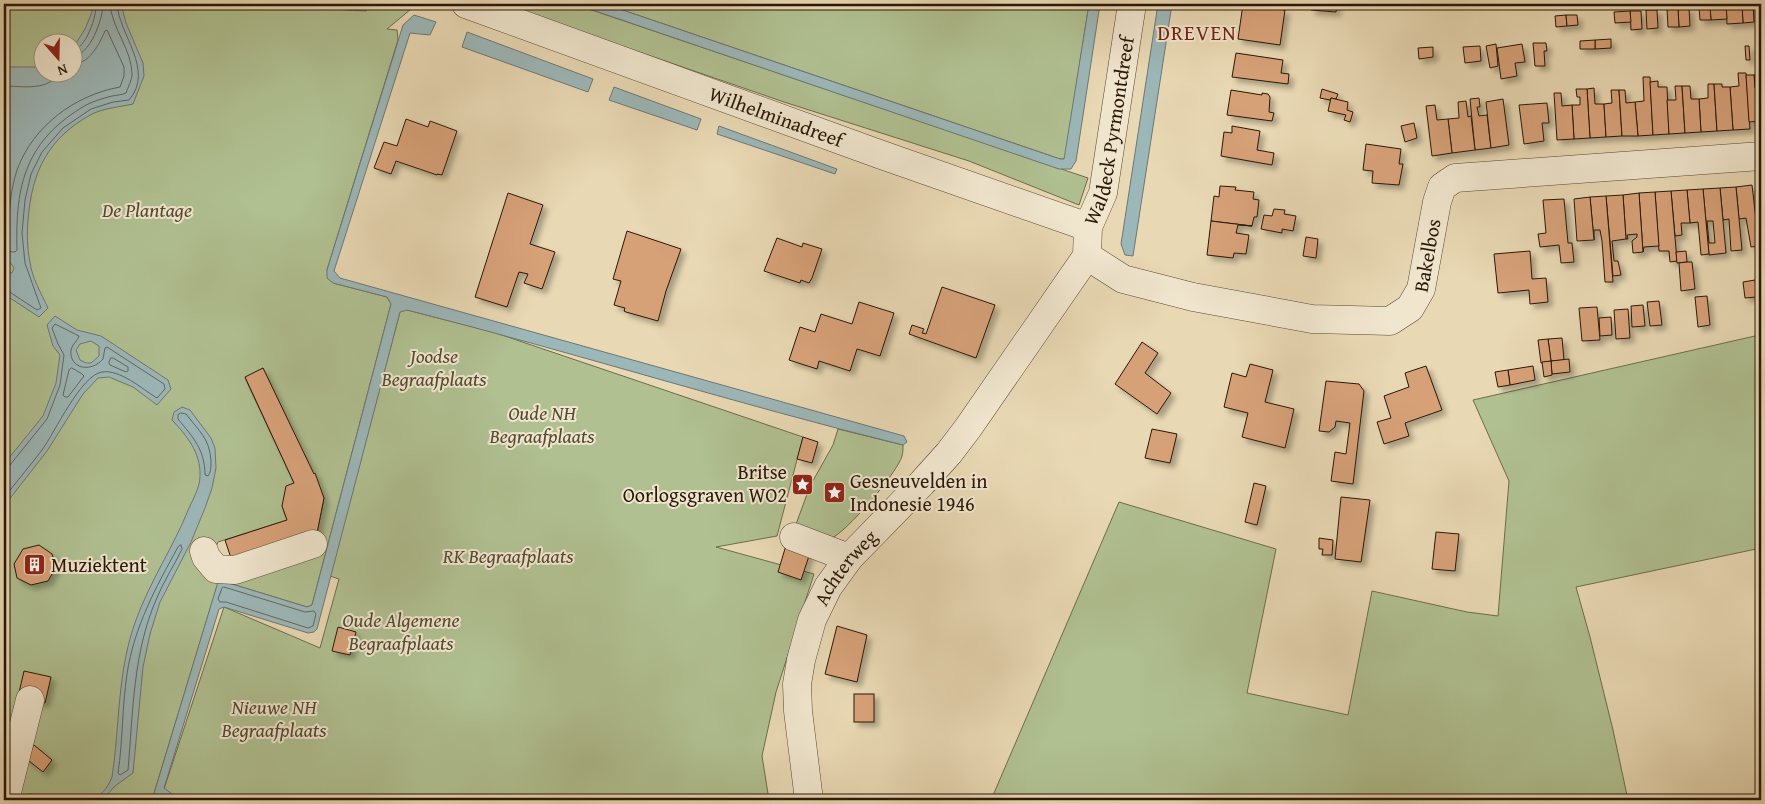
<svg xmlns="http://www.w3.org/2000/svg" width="1765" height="804" viewBox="0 0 1765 804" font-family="'Gentium Book Plus',serif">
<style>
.green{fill:#b0c091;stroke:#6c6c4c;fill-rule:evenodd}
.water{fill:#9cb7b8;stroke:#6e7772;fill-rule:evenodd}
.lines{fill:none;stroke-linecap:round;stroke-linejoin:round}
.shore{stroke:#626760;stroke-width:1}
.building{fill:#d7a178;stroke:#291708;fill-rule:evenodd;filter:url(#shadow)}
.minor-casing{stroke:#594733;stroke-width:29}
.minor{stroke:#f0e6ce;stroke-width:28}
.labels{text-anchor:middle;stroke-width:4;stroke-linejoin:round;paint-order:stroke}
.street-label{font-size:20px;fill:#291708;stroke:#f0e6ce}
.park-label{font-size:20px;font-style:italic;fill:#524a31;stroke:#f0e6ce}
.poi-label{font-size:20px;fill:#291708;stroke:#f0e6ce;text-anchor:start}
.neighbourhood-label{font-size:21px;letter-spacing:1px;fill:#7a1f14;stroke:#f0e6ce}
</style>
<defs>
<filter id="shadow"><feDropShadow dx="4.5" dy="4.5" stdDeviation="2.5" flood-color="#0004"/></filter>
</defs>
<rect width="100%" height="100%" fill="#e8d8b3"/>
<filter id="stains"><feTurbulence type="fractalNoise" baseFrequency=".004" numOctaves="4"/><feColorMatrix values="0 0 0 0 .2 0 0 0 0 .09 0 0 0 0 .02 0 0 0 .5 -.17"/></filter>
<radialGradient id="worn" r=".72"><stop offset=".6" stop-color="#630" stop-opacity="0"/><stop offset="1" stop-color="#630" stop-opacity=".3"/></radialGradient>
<g class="green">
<path d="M4 4H417L387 29 397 30 398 40 327 270 333 283 387 297 391 304 312 605 307 607 222 581 217 586 152 800H4ZM42 42H72V72H42ZM263 368 324 498 317 533 232 561 210 560 218 542 287 520 282 506 294 483 245 378Z"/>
<path d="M500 4H574L1088 178 1079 205 969 161 784 102Z"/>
<path d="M605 4H1089L1065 159H1060Z"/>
<path d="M404 310H407L493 332 803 437 777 536 716 547 814 574 776 692 762 756 769 800H180L164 789 224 607 320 648 339 579 330 576 400 312Z"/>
<path d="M1755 336 1761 362V548L1576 587 1590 637 1613 730 1628 800H991L1119 502 1276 549 1247 693 1348 715 1372 591 1467 612 1498 616 1509 481 1473 400Z"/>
<path d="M838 429 903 445C903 448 903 453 902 456 898 472 845 534 830 539L795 527 810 486 833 445Z"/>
</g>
<g class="water">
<path d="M91 4H121L126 23 143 63 144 76 133 104C119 107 105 108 92 114 48 138 32 171 28 220 27 233 27 248 30 262 32 278 41 293 48 308L39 317 4 294V273H12L14 268 10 262 4 264V67H39L42 66V72H72L73 48 85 29 92 12Z"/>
<path d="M313 4H373L366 11C348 10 329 10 313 4Z"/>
<path d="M575 4H605L1060 159H1064L1089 4H1100L1076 161 1071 169H1059Z"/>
<path d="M1158 4H1172L1133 256 1125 255 1121 244Z"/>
<path d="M414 15 436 22 430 35 410 33 334 271 340 278 904 436 907 442 903 445C736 404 573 352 407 310L400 312 317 629 314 632 308 633 224 607 219 609 164 788 180 800H152L218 582 222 581 307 607 312 605 391 304 387 297 333 283 327 278V270L403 25Z"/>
<path d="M467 32 593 79 588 92 462 47Z"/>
<path d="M614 87 701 119 697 130 609 100Z"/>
<path d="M719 126 837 169 835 174 717 134Z"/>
<path d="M55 316 77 330 101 336 168 380 171 389 157 405 133 387 109 377 98 378 83 394 47 451 4 506V464L43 416 56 383 60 355 53 346 47 325ZM91 341 99 346V356L91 363H86L80 360 76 350 80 344Z"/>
<path d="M182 407 190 410 211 438 215 448 216 468 212 488 205 508 191 542 160 602 150 634 143 667 133 773 115 786 102 800H90C102 795 107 789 112 777 120 725 117 671 136 620 150 581 174 546 189 508 194 497 200 487 200 476 201 453 187 436 172 420L174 412Z"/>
<path d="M30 794 55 797 63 800H21L24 795Z"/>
</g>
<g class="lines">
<g class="shore">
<path d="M72 51C86 49 97 16 96 4"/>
<path d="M72 57C90 56 103 19 103 4"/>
<path d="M4 86C22 86 49 92 60 72"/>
<path d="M4 244 9 241C8 219 10 191 17 170 33 126 75 95 120 87L124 76V67L107 30 105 31C99 45 89 64 72 65"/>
<path d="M4 251 15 252 17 250C15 184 26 140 86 105 94 101 104 98 112 96 117 95 122 95 126 93 128 87 132 80 132 74 132 50 112 29 110 4"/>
<path d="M4 290 8 291 37 310 41 308 25 263 22 233 25 200 31 174 42 152 63 128 91 109 113 102 129 100C155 70 119 35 117 4"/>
<path d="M111 358H113L128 367V371L126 372 110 365 109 363Z"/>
<path d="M72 368 82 374 84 376 68 397H65L63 395 69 370Z"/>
<path d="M181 413 186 414C199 431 210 439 211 461 211 467 211 472 208 476L205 475C205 450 193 437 178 419V415Z"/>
<path d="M4 467 10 465 47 419 60 385 64 355 58 344 52 328 55 324 79 336C78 341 72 344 71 350 69 369 91 373 103 359L105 348 107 347 164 384 165 389 157 398C142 389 120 369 102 372 81 375 55 432 42 450 30 466 16 482 4 498"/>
<path d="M181 545 182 549C174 566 163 582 156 600 133 653 133 713 128 770L120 775 118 773C123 740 122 707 127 674 134 627 156 587 178 547Z"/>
<path d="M224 587 305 612 314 611 316 614 313 626 308 628 226 602H220L218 599 222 588Z"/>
</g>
</g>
<g class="building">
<path d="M1243 4 1285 10 1280 45 1238 39Z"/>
<path d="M1312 4H1337L1336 12 1311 10Z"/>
<path d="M1753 4 1754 22 1743 23 1742 5Z"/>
<path d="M1726 5H1742L1743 23 1727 24Z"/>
<path d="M1726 5 1727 19 1711 20 1710 7Z"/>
<path d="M1699 7H1710L1711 20H1700Z"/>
<path d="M1689 8 1690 26 1679 27 1678 9Z"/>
<path d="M1667 9H1678L1679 27H1668Z"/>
<path d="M1646 10H1657L1658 28 1647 29Z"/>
<path d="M1630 11H1641L1642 29 1631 30Z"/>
<path d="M1630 11 1631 22 1615 23 1614 12Z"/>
<path d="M1566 15 1567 26 1556 27 1555 16Z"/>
<path d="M1566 15H1577L1578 25 1567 26Z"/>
<path d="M1611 39V48L1595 49V40Z"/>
<path d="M1595 40V49H1580V41Z"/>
<path d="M1533 43H1546L1547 51H1544L1545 66H1535Z"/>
<path d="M1496 44 1498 66 1490 68 1486 46Z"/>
<path d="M1522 44 1525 62 1515 63 1517 76 1501 79 1497 48Z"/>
<path d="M1480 46 1481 61 1465 63 1463 47Z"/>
<path d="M1745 46H1749L1750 60H1746Z"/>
<path d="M1433 47V57L1419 59 1418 48Z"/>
<path d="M1236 53 1283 60 1281 73 1289 74 1288 84 1232 77Z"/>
<path d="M1738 73H1746L1750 129 1733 130 1730 87 1739 86Z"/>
<path d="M1761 74V88H1755L1754 75Z"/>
<path d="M1746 75H1754L1755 88H1761V121L1749 122Z"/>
<path d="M1643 77H1650L1653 135 1638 136 1635 102 1644 101Z"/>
<path d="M1658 81V87H1667L1669 134 1653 135 1650 82Z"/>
<path d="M1708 84H1714L1717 131 1701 132 1699 99 1708 98Z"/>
<path d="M1714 84H1722V87H1730L1733 130 1717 131Z"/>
<path d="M1675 86H1682L1685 133 1669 134 1667 100H1676Z"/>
<path d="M1682 86H1690L1691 99H1699L1701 132 1685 133Z"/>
<path d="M1594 88 1595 104H1604L1606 137 1590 138 1587 89Z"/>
<path d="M1322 89 1338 94 1336 99 1331 98 1330 100 1320 98Z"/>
<path d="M1576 89H1587L1590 138 1574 139 1572 105H1580V97H1577Z"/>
<path d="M1231 90 1262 95V93L1268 94 1270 97 1269 112 1274 113 1272 121 1227 115Z"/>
<path d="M1611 90H1619L1622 136 1606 137 1604 104 1612 103Z"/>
<path d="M1619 90H1625L1626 103 1635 102 1638 136H1622Z"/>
<path d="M1554 93H1561L1562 106 1572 105 1574 139 1557 140Z"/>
<path d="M1331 98 1348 102 1347 110 1353 112 1350 122 1344 120 1346 115 1328 111Z"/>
<path d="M1479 98 1480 107H1477L1479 116 1487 115 1491 148 1475 150 1470 99Z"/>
<path d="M1503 99 1509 145 1491 148 1486 102Z"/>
<path d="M1466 101 1468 117 1471 116 1475 150 1452 153 1448 119 1459 118 1458 102Z"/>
<path d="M1547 103 1549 123H1542L1544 141 1524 144 1519 105Z"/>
<path d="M1435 105 1437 120 1448 119 1452 153 1432 156 1426 106Z"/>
<path d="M406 119 428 127 430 121 457 131 442 175 437 174V175L396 161 391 174 374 168 384 142 397 146Z"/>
<path d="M1414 123 1417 138 1405 142 1401 126Z"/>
<path d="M1232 126 1260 131 1257 150 1274 153 1272 165 1221 156 1224 132 1232 133Z"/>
<path d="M1366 144 1401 149 1399 164H1403L1399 185 1372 183 1373 171 1363 170Z"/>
<path d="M1752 185 1759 246 1751 247 1746 218 1739 219 1736 187Z"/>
<path d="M1761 185V220L1756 186Z"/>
<path d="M1220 186 1236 187 1235 190 1254 192 1253 199 1259 200 1257 217H1254L1252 226 1211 221 1214 196 1219 197Z"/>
<path d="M1736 187 1742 250 1731 251 1729 219 1723 220 1720 188Z"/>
<path d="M1720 188 1726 253 1709 255 1703 189ZM1707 221H1713L1715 243H1709Z"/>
<path d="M1703 189 1709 254 1701 255 1698 222 1690 223 1687 190Z"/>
<path d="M1687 190 1690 223H1681L1682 235 1675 236 1671 191Z"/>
<path d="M1671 191 1677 261 1670 262 1669 251H1659L1655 192Z"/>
<path d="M1655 192 1659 246 1644 247 1643 252 1639 193Z"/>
<path d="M508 193 543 205 530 244 555 252 542 289 524 283 528 274 519 272 507 307 475 297Z"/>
<path d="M1639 193 1643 252 1633 253 1632 241 1637 237V234L1627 235 1628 239H1626L1623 195Z"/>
<path d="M1623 195 1626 239 1612 241 1614 261H1618L1621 275 1613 276 1606 196Z"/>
<path d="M1606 196 1613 282H1605L1602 241 1600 230H1594V240L1590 197Z"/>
<path d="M1590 197 1594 240 1577 241 1574 199Z"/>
<path d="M1564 199 1568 243H1572L1574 262 1561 263 1559 245 1540 247 1538 234 1546 233 1543 200Z"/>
<path d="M1274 209 1285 210 1284 214 1296 216 1293 231 1282 229V233L1261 229 1264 215 1272 216Z"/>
<path d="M1211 221 1252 226 1238 225 1236 233 1249 235 1246 254 1234 253 1233 258 1207 255Z"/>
<path d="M627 231 681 249 666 291 658 321 626 312 624 311 625 308 614 305 621 281 613 279Z"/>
<path d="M1306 237 1318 239 1316 258 1303 256Z"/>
<path d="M777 238 802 247 803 243 822 249 812 278 809 283 801 280 800 283 764 271Z"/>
<path d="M1530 251 1532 279 1546 278 1548 302 1530 304 1529 290 1498 293 1494 254Z"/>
<path d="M1686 251 1687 262 1677 263 1676 252Z"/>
<path d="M1687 262H1692L1695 289 1681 291 1679 263Z"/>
<path d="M1755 280 1757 294H1759L1761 312H1758L1756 297 1745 298 1743 282Z"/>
<path d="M942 287 995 305 976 358 909 334 912 325 924 329 922 333 926 334Z"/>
<path d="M1707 296 1710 325 1698 327 1695 297Z"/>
<path d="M1659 301 1662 325 1650 326 1647 302Z"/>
<path d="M859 302 894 313 880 356 857 349 850 371 819 361 817 369 789 360 800 327 815 332 821 314 852 324Z"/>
<path d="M1643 305 1645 326 1632 327 1631 306Z"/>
<path d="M1597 307 1600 340 1582 341 1579 308Z"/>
<path d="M1628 309 1630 338 1616 339 1614 310Z"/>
<path d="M1611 317 1612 335 1600 336 1599 318Z"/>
<path d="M1562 338 1564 360 1551 361 1548 339Z"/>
<path d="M1548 339 1551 361 1541 363 1538 340Z"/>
<path d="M1142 342 1158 353 1145 373 1171 393 1157 414 1115 384Z"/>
<path d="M1569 359 1570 372 1552 374 1551 361Z"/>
<path d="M1551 361 1552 375 1544 377 1542 362Z"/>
<path d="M1250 364 1273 370 1265 402 1294 409 1285 448 1242 437 1248 413 1224 407 1232 373 1246 377Z"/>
<path d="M1426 366 1442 410 1405 423 1409 436 1384 444 1377 422 1391 418 1384 396 1409 387 1405 373Z"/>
<path d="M1533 366 1535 380 1510 385 1508 370Z"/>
<path d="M263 368 314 474 315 473 324 498 317 533 232 561 225 540 287 520 282 506 286 486 294 483 245 377Z"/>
<path d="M1508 370 1510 385 1498 387 1495 372Z"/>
<path d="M1326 381 1359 384 1364 391 1353 484 1331 481 1335 452 1346 454 1350 423 1336 421 1335 427 1329 432 1319 431Z"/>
<path d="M1152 429 1177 434 1170 463 1145 458Z"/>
<path d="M803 437 818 442 812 463 797 459Z"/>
<path d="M1254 483 1266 486 1257 525 1245 522Z"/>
<path d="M1341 497 1370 500 1361 562 1335 559Z"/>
<path d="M1436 532 1459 534 1455 571 1432 569Z"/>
<path d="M1319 538 1333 540 1332 555H1322L1323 549H1319Z"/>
<path d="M787 542 811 550 801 580 778 572Z"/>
<path d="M39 545 52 554 56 567 48 581 31 585 17 578 14 564 23 549Z"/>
<path d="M837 626 867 635 857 682 825 674Z"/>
<path d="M338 627 356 632 350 655 332 651Z"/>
<path d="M24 671 51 677 45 703 18 697Z"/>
<rect x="854" y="694" width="20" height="28"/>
<path d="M34 745 52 760 43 772 24 757Z"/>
</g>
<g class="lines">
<defs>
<g id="minor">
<path id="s1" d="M466 4 879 154 1088 227"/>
<path id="s2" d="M1087 256 1123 279 1193 297 1312 319 1390 321 1410 308 1421 289 1437 202 1442 187 1455 178 1761 156"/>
<path d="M794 537 849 558"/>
<path d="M204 551 206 557 216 569 235 570 313 544"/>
<path d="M5 800 30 700"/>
<path id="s3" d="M809 800 798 711 797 684 801 660 812 620 828 587 849 558 922 483 949 453 968 428 1087 256 1088 227 1103 193 1132 4"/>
</g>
</defs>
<use href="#minor" class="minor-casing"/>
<use href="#minor" class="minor"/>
</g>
<defs>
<symbol id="sight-square" viewBox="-11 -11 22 22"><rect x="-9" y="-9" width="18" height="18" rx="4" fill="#8f2418" stroke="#f0e6ce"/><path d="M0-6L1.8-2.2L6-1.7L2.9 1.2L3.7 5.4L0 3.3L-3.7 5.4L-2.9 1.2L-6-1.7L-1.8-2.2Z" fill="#fff"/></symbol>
<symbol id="building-square" viewBox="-11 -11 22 22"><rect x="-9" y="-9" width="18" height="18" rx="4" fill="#8f2418" stroke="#f0e6ce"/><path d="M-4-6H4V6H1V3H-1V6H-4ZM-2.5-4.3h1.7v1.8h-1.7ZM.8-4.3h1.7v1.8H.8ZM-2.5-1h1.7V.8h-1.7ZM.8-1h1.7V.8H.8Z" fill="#fff"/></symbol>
</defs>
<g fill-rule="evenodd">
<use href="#sight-square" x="790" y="472" width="25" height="25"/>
<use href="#sight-square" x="822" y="480" width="25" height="25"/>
<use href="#building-square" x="22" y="552" width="25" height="25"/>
</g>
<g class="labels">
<g class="street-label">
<text dy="7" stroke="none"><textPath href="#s1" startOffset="330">Wilhelminadreef</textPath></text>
<text dy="7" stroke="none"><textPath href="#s3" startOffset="769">Waldeck Pyrmontdreef</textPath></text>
<text dy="7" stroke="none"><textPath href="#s2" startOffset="394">Bakelbos</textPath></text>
<text dy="7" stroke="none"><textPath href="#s3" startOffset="245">Achterweg</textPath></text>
</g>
<g class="park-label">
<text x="147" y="217">De Plantage</text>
<text x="434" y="363">Joodse<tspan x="434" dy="23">Begraafplaats</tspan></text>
<text x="542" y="420">Oude NH<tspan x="542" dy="23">Begraafplaats</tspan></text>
<text x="508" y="563">RK Begraafplaats</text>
<text x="401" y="627">Oude Algemene<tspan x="401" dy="23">Begraafplaats</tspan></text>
<text x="274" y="714">Nieuwe NH<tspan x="274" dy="23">Begraafplaats</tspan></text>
</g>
<g class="poi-label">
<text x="787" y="479" text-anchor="end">Britse<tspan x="787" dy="23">Oorlogsgraven WO2</tspan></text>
<text x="850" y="488">Gesneuvelden in<tspan x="850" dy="23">Indonesie 1946</tspan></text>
<text x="51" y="572">Muziektent</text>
</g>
<g class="neighbourhood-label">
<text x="1197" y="40">DREVEN</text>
</g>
</g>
<rect width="1765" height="804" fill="none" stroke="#e8d8b3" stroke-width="20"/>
<rect x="5" y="5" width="1755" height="794" fill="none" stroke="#291708" stroke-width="2.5"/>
<rect x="10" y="10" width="1745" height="784" fill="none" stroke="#291708"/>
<g transform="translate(58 58) rotate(160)"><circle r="24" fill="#f0e6ce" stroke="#a0937f"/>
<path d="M0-4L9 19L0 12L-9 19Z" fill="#8f2418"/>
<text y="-8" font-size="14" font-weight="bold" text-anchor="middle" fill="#291708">N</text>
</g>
<rect width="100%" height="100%" filter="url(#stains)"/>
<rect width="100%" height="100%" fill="url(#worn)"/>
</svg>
